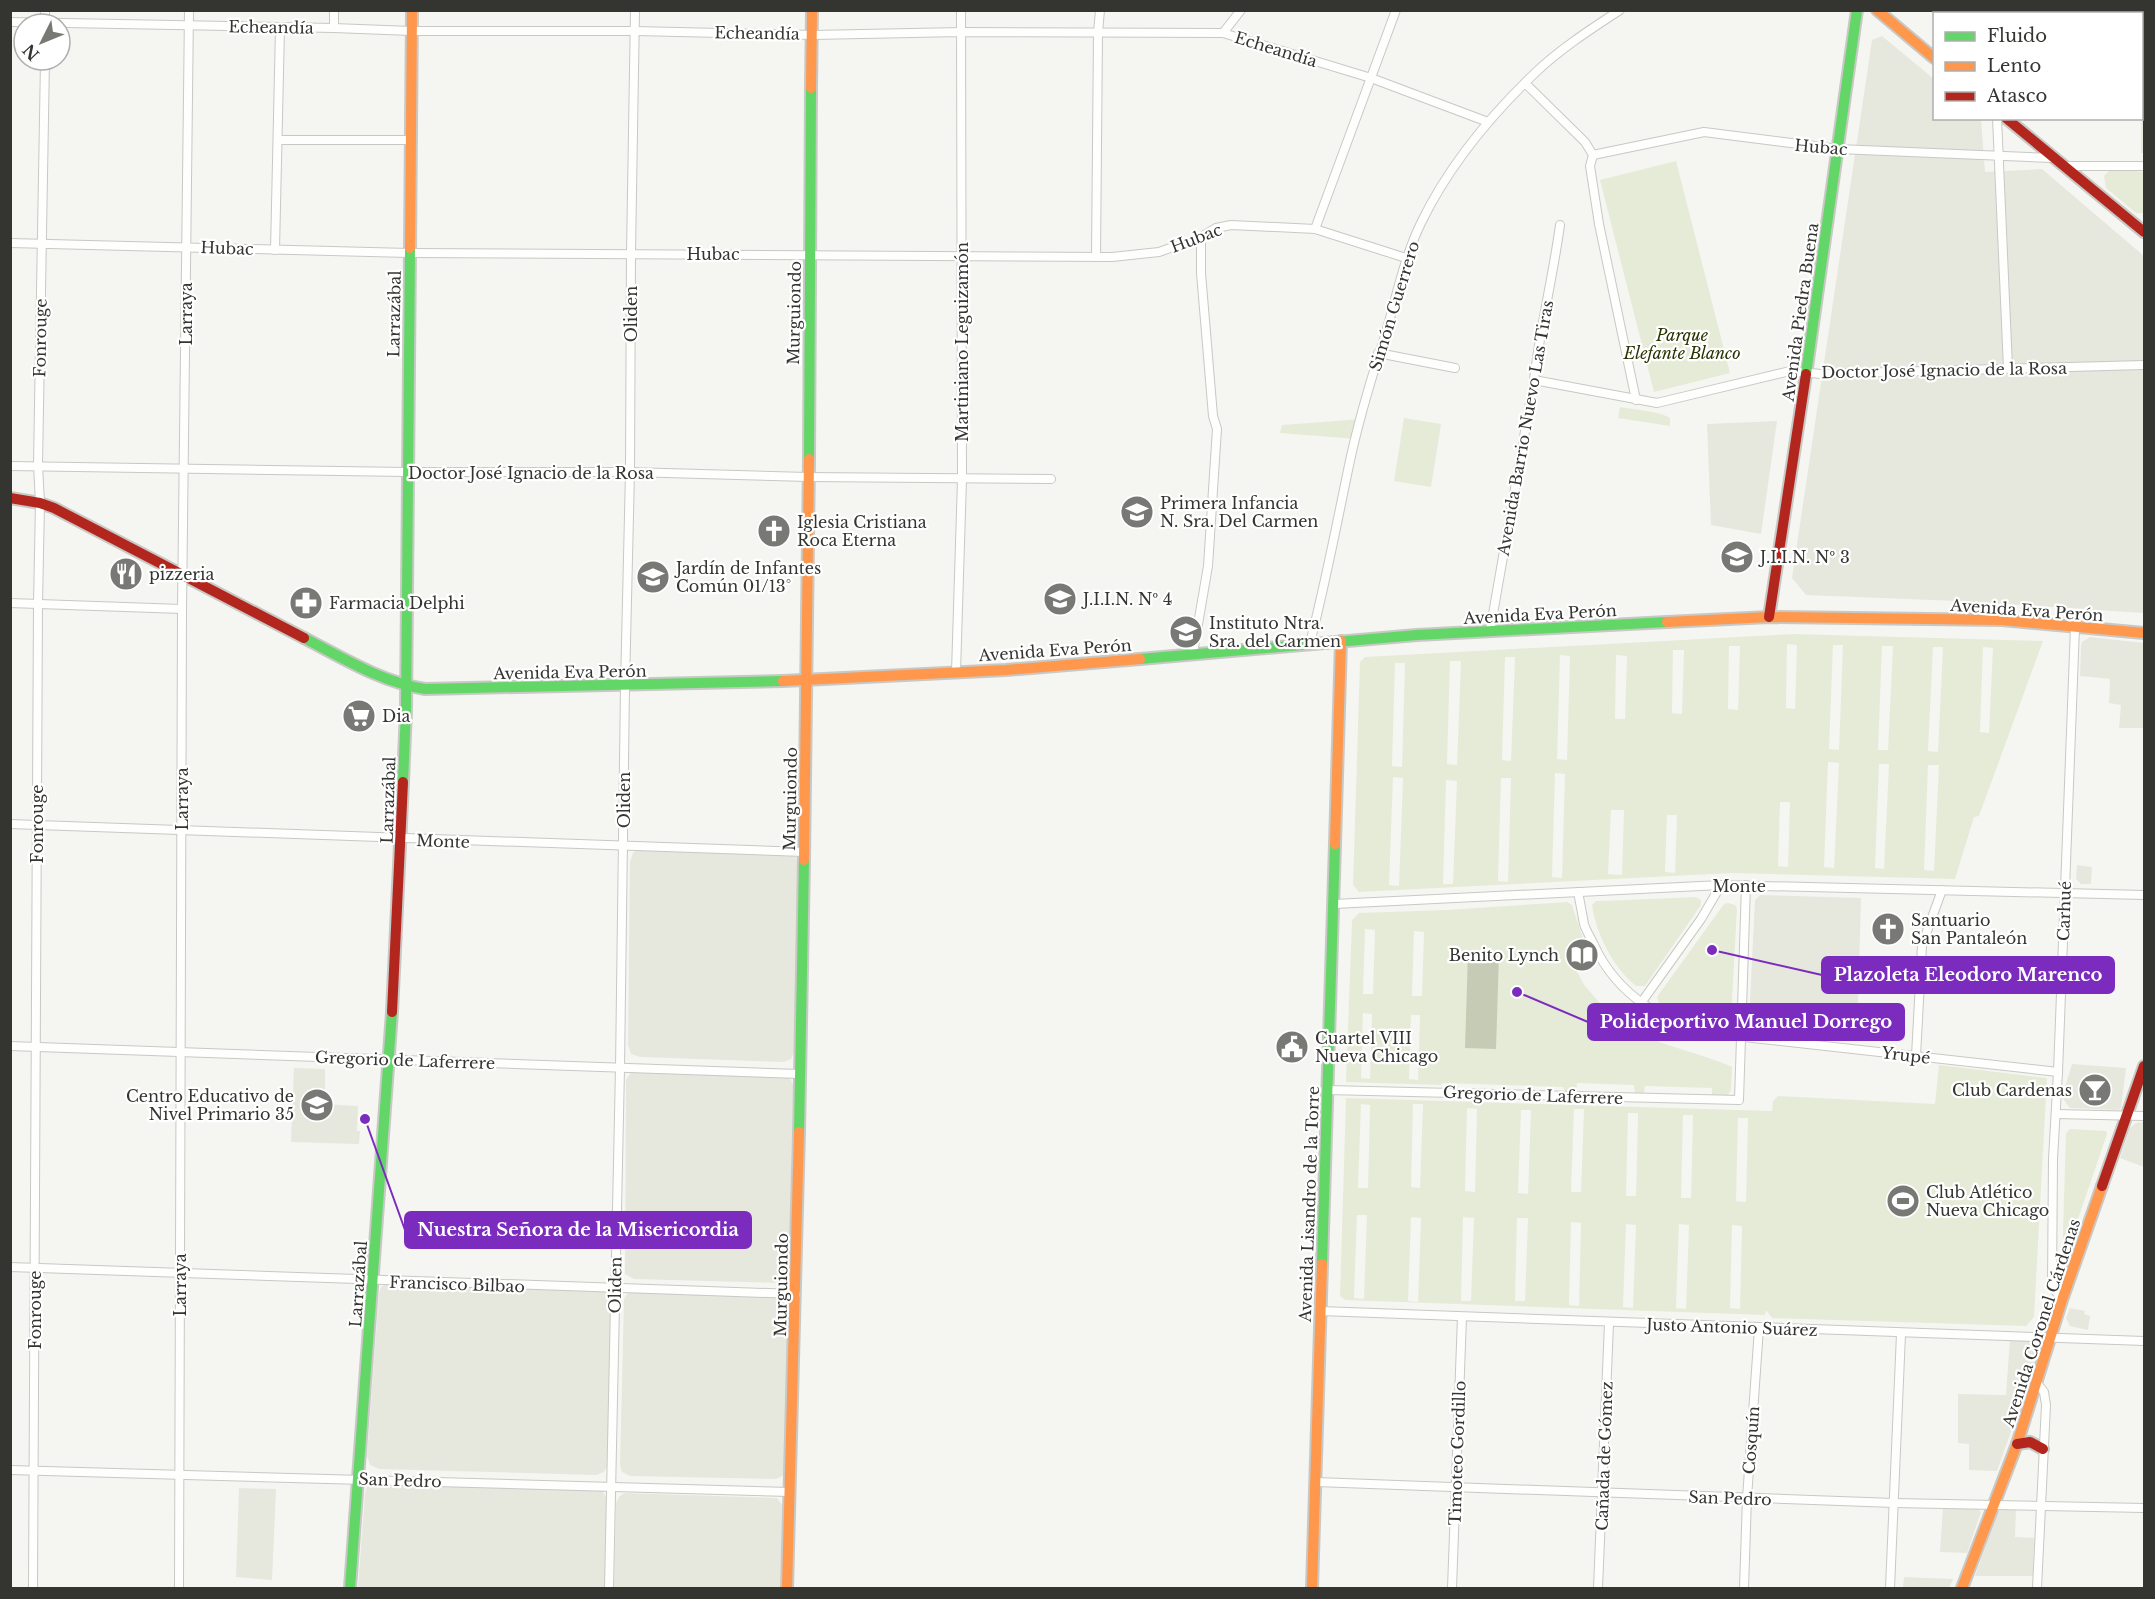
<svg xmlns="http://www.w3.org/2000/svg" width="2155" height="1599" viewBox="0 0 2155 1599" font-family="'Libre Baskerville',serif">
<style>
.built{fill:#e6e8de}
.green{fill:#e6ebd8;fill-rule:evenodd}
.water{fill:#c5cbb4}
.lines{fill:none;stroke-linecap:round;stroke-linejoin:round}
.street-casing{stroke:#c8c8c5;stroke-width:10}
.fast-casing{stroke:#c8c8c5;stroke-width:14}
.slow-casing{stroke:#c8c8c5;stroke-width:14}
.jam-casing{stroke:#c8c8c5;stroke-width:14}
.street{stroke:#fefefd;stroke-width:8}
.fast{stroke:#63d668;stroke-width:10}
.slow{stroke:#ff974d;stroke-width:10}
.jam{stroke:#b3261e;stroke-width:10}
.labels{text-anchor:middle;stroke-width:4.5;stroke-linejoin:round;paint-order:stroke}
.street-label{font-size:16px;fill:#343431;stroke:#fff}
.park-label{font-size:16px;font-style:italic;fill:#293200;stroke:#fff}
.poi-label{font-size:16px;fill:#343431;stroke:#fff;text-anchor:start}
.leader{fill:none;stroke:#7b2cbf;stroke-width:2}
.callout-dot{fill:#7b2cbf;stroke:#fff;stroke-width:2}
.callout{fill:#7b2cbf;stroke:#7b2cbf;stroke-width:2}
.callout-label{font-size:18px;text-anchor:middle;font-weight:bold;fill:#fff}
</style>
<rect width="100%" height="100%" fill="#f5f6f2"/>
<g class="built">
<path d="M2001 11 2118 10 2131 13H2000Z"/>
<path d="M2142 16H2144V153H2141Z"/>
<path d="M1882 36 1934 79V118L1981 119 1985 172 2042 169 2144 256V613L1957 601 1806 595 1792 578 1872 40Z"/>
<path d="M1777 421 1761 534 1711 525 1707 424Z"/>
<path d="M2090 637 2144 643 2143 728H2119L2121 705 2109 703 2110 679 2080 676 2081 647 2082 642Z"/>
<path d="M638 849 794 855 796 857 798 863 795 1050 791 1059 784 1062 640 1057 631 1054 628 1045 630 862 633 853Z"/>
<path d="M2077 865 2092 867 2091 884H2081L2076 879Z"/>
<path d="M1760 895 1861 898 1857 1040 1755 1028 1749 1022 1755 900Z"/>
<path d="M2072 1064 2126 1068 2121 1108 2119 1110 2071 1108 2068 1106 2062 1097Z"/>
<path d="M294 1068 325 1069V1104L358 1106 357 1131H360L359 1144 291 1142Z"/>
<path d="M632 1071 788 1077 791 1080 793 1085 789 1274 784 1283 634 1279 625 1274 626 1080Z"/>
<path d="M2144 1122V1167L2120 1158 2130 1128 2136 1123Z"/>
<path d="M389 1282 607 1291 612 1300 608 1465 604 1472 596 1475 379 1469 370 1465 367 1456 379 1293 381 1287Z"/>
<path d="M631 1290 782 1294 786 1297 791 1307 786 1472 784 1475 776 1479 630 1476 622 1472 620 1465 624 1299 627 1294Z"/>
<path d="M2070 1308 2085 1311 2084 1314 2090 1316 2088 1330 2070 1326 2066 1318Z"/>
<path d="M2010 1338 2035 1341 2040 1351 1997 1471 1969 1470V1444L1958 1443V1394L2006 1395Z"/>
<path d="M372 1482 602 1490 607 1499 605 1588H358L365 1493 367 1487Z"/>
<path d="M239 1488 276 1489 272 1580 236 1577Z"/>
<path d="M624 1493 777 1498 783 1506 780 1588H614L616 1503 619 1497Z"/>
<path d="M1943 1507H1975L1981 1512 1967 1553 1940 1552Z"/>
<path d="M2003 1509H2016L2015 1537 2034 1538 2033 1576H1975L1998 1512Z"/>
<path d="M1904 1577 1953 1579 1949 1588H1903Z"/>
</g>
<g class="green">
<path d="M1676 161 1730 373 1654 392 1600 180Z"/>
<path d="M2116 169 2144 172V213H2136L2106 188 2104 176 2110 170Z"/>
<path d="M1620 407C1631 409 1663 412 1670 418V426L1618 418Z"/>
<path d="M1404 418 1441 424 1431 487 1394 481Z"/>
<path d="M1362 419 1357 439 1280 433 1282 425Z"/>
<path d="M1794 634 2043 641 1979 816 1974 817 1955 879 1732 873 1359 892 1353 885 1360 662 1365 657ZM1787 644 1797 645 1795 709 1786 708ZM1833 645H1843L1839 750 1829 749ZM1729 646H1740L1738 710 1728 709ZM1882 646H1893L1888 750H1878ZM1933 647H1943L1938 752 1928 751ZM1983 647 1993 648 1989 733 1980 732ZM1673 650H1684L1682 714 1672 713ZM1560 655 1570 656 1567 760 1557 759ZM1616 655 1627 656 1625 719H1615ZM1505 657H1515L1511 761 1502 760ZM1450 661H1461L1457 765 1447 764ZM1395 663H1405L1402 767 1392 766ZM1828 762 1839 763 1834 868 1824 867ZM1879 764H1889L1884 869 1875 868ZM1928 765H1939L1934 871 1924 870ZM1555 773 1565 774 1562 878 1552 877ZM1393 777 1403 778 1399 886 1389 885ZM1501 778H1511L1508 882 1498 881ZM1446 780 1457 781 1453 884H1443ZM1780 802H1790L1788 867 1778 866ZM1611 810H1624L1622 875 1608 874ZM1667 815H1677L1675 873 1665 872Z"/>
<path d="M1696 897 1701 900V905L1645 986H1636C1613 967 1596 934 1592 905L1596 901H1603Z"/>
<path d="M1567 902 1572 905 1585 945 1567 954 1585 986 1607 1011 1613 1032 1623 1024C1656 1046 1697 1051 1732 1067L1731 1090 1727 1096 1712 1095V1088L1645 1086 1644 1093H1635L1634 1085 1577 1083 1576 1092 1565 1091 1563 1087 1442 1083 1441 1085 1346 1082 1352 920 1359 913 1446 910ZM1365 929 1375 930 1373 994H1363ZM1414 931 1424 932 1422 996H1412ZM1363 1013 1372 1014 1370 1079 1361 1078ZM1411 1015H1420L1418 1080 1409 1079Z"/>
<path d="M1728 903 1735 905 1737 909 1731 1018 1726 1025 1716 1027 1660 1005 1657 997 1724 904Z"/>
<path d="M1939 1065 2047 1078 2034 1317 2026 1326 1772 1318 1766 1310 1765 1315 1345 1300 1340 1296 1346 1098 1772 1111 1773 1101 1778 1096 1935 1104ZM1361 1104 1370 1105 1368 1188H1358ZM1413 1104H1423L1420 1188 1411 1187ZM1467 1108 1477 1109 1475 1192 1465 1191ZM1574 1109H1584L1581 1192H1571ZM1521 1110H1531L1528 1194 1518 1193ZM1628 1113H1638L1636 1196H1626ZM1693 1115 1691 1198H1681L1683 1115ZM1738 1118H1748L1746 1202 1736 1201ZM1357 1215H1367L1364 1299 1354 1298ZM1411 1217 1421 1218 1418 1302 1408 1301ZM1463 1217 1474 1218 1471 1301H1461ZM1517 1218H1528L1525 1301H1515ZM1571 1222 1581 1223 1579 1306 1569 1305ZM1626 1224 1636 1225 1633 1308 1623 1307ZM1679 1224 1689 1225 1686 1309 1676 1308ZM1732 1225 1742 1226 1740 1309 1730 1308Z"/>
<path d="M2070 1129 2106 1131 2107 1134 2064 1260 2062 1263 2066 1133Z"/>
</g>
<path class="water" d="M1468 953 1499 954 1496 1049 1465 1048Z"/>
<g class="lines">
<defs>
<g id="street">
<path d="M45 10V24"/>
<path d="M1993 14V10"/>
<path d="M10 22 334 28 411 31H635L813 35 961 32 1223 33 1371 78 1488 122"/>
<path d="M334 28V10"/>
<path d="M1223 33 1241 10"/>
<path d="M1525 83 1585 142 1593 155"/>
<path d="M1997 118 2008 368"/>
<path d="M278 140H410"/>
<path d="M1593 155 1704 132 1838 149 2052 158"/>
<path d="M1593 155 1590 166 1599 224 1636 400"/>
<path d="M2063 166H2144"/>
<path d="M1315 229 1396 10"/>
<path d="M10 243 409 253 1112 257 1159 252 1201 237 1216 228 1231 225 1315 229 1406 258"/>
<path d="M275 250 280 28"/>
<path d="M1096 257 1098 33 1100 10"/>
<path d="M1378 353 1455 368"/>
<path d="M1534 380 1657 403 1790 371 1821 374 2144 365"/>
<path d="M10 466 407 472H630L808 477 1051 479"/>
<path d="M10 603 182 609"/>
<path d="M1490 631 1534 380C1540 328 1553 277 1560 225"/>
<path d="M1310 643C1325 585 1336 528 1348 470 1357 426 1370 382 1384 339 1396 300 1403 260 1421 223 1448 167 1491 115 1536 72 1560 49 1591 29 1620 10"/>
<path d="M1193 653 1208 566 1217 429 1213 416 1201 273V237"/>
<path d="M956 672 962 479 961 10"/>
<path d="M10 824 804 852"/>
<path d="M1578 892C1580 902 1582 913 1584 924 1586 931 1591 938 1594 945 1617 995 1664 1024 1717 1034L2058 1072"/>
<path d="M1334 904 1721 885 2144 895"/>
<path d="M1641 1003 1701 919 1721 885"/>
<path d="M10 1046 800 1074"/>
<path d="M1916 1056 1922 945 1942 890"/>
<path d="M1327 1090 1739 1100 1746 885"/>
<path d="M2056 1114 2144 1116"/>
<path d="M10 1267 796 1294"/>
<path d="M2062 1300 2052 1286 2053 1159 2058 1072 2075 627"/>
<path d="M1320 1311 2144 1341"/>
<path d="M2037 1383 2044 1392 2046 1405 2037 1588"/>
<path d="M10 1470 790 1492"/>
<path d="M1316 1482 1894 1503 2144 1508"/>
<path d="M33 1588 38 604 40 503 38 465 45 60"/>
<path d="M179 1588 182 609 189 10"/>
<path d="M609 1588 620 1068 625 686 630 472 631 253 635 10"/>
<path d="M1452 1588 1462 1317"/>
<path d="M1598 1588 1609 1323"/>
<path d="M1744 1588 1747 1498 1759 1328"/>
<path d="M1890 1588 1901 1334"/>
</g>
<g id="fast">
<path d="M1806 374 1857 10"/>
<path d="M809 459 811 88"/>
<path d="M304 638C343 658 381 682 425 689L783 681"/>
<path d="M1140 659 1417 635 1667 622"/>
<path d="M403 782 406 710 410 248"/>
<path d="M799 1132 804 860"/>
<path d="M1322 1264 1335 844"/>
<path d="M350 1588 392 1012"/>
</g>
<g id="slow">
<path d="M1877 10 1934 58"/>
<path d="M811 88 812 10"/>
<path d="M410 248 412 10"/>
<path d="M1667 622 1769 617 2002 620 2144 633"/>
<path d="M783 681 1006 670 1140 659"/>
<path d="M1335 844 1341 641"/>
<path d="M804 860 809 459"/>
<path d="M787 1588 799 1132"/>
<path d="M1312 1588 1322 1264"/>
<path d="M1962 1588 2017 1444 2062 1300 2102 1186"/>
</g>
<g id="jam">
<path d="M2006 118 2144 232"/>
<path d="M10 498 40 503 54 508 304 638"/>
<path d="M1769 617 1806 374"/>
<path d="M392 1012 403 782"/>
<path d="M2102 1186 2144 1066"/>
<path d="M2017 1444 2030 1442 2043 1449"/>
</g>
</defs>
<use href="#street" class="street-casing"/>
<use href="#fast" class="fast-casing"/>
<use href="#slow" class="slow-casing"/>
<use href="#jam" class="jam-casing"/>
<use href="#street" class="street"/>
<use href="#fast" class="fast"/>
<use href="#slow" class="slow"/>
<use href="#jam" class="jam"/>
</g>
<defs>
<symbol id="school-disc" viewBox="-11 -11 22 22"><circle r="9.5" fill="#787875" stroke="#fff"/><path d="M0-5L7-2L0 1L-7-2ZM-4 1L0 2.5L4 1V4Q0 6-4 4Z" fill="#fff"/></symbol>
<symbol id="church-disc" viewBox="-11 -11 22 22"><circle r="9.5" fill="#787875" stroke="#fff"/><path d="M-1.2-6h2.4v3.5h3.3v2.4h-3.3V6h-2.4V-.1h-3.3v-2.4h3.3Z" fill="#fff"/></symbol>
<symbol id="restaurant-disc" viewBox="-11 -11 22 22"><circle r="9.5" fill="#787875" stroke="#fff"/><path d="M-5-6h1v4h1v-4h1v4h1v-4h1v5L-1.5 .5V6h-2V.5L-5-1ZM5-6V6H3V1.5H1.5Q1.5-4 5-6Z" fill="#fff"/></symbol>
<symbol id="pharmacy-disc" viewBox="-11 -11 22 22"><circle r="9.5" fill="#787875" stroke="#fff"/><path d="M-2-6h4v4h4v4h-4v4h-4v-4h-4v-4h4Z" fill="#fff"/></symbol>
<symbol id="supermarket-disc" viewBox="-11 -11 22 22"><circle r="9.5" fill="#787875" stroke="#fff"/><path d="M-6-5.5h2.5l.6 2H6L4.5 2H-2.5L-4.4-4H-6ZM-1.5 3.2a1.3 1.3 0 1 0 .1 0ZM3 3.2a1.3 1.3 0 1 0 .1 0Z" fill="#fff"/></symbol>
<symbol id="library-disc" viewBox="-11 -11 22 22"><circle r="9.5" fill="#787875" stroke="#fff"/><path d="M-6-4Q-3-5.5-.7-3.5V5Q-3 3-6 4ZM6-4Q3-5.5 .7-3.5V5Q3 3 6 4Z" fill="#fff"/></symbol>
<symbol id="civic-disc" viewBox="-11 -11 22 22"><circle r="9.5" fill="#787875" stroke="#fff"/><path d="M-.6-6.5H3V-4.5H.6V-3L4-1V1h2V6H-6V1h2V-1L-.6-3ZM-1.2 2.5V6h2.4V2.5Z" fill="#fff"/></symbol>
<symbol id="bar-disc" viewBox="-11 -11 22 22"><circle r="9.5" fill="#787875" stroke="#fff"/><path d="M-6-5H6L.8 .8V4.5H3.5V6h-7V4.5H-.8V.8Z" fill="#fff"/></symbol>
<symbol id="stadium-disc" viewBox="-11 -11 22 22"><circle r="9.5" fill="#787875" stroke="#fff"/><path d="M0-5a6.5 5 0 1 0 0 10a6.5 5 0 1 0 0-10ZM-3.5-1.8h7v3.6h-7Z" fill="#fff"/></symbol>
</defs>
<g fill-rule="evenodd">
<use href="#school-disc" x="1118" y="493" width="38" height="38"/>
<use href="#church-disc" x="755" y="512" width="38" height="38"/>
<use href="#school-disc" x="1718" y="538" width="38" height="38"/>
<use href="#restaurant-disc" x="107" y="555" width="38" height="38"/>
<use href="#school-disc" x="634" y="558" width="38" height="38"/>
<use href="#school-disc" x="1041" y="580" width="38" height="38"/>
<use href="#pharmacy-disc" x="287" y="584" width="38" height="38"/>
<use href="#school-disc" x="1167" y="613" width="38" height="38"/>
<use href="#supermarket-disc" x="340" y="697" width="38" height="38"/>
<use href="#church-disc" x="1869" y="910" width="38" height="38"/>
<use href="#library-disc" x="1563" y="936" width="38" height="38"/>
<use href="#civic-disc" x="1273" y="1028" width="38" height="38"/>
<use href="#bar-disc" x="2076" y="1071" width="38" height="38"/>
<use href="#school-disc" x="298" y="1086" width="38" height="38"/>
<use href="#stadium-disc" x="1884" y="1182" width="38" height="38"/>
</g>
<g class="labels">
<g class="street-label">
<text transform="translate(271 27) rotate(1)" y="6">Echeandía</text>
<text transform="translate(757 33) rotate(1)" y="6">Echeandía</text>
<text transform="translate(1276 49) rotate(17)" y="6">Echeandía</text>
<text transform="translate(1821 147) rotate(5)" y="6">Hubac</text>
<text transform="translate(1196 238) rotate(-21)" y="6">Hubac</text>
<text transform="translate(227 248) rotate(2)" y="6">Hubac</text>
<text x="713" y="260">Hubac</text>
<text transform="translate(1394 306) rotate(-73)" y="6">Simón Guerrero</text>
<text transform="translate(1800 312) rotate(-82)" y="6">Avenida Piedra Buena</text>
<text transform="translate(794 313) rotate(-89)" y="6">Murguiondo</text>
<text transform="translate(186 314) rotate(-90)" y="6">Larraya</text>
<text transform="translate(394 314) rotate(-89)" y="6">Larrazábal</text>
<text transform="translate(631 314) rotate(-90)" y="6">Oliden</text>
<text transform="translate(40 338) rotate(-89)" y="6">Fonrouge</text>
<text transform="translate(962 342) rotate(-90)" y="6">Martiniano Leguizamón</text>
<text transform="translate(1944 370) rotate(-1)" y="6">Doctor José Ignacio de la Rosa</text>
<text transform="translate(1525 428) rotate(-80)" y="6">Avenida Barrio Nuevo Las Tiras</text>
<text x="531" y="479">Doctor José Ignacio de la Rosa</text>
<text transform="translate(2027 610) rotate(4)" y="6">Avenida Eva Perón</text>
<text transform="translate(1540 614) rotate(-3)" y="6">Avenida Eva Perón</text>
<text transform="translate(1055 650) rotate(-4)" y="6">Avenida Eva Perón</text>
<text transform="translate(570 672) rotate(-1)" y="6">Avenida Eva Perón</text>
<text transform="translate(182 799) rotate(-90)" y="6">Larraya</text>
<text transform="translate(790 799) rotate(-89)" y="6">Murguiondo</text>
<text transform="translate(388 800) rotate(-88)" y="6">Larrazábal</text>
<text transform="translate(624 800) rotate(-90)" y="6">Oliden</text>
<text transform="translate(37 824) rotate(-90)" y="6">Fonrouge</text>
<text transform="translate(443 841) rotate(2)" y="6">Monte</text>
<text x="1739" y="892">Monte</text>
<text transform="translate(2064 911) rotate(-88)" y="6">Carhué</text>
<text transform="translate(1906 1055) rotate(7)" y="6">Yrupé</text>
<text transform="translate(405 1060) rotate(2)" y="6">Gregorio de Laferrere</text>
<text transform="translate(1533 1095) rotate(2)" y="6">Gregorio de Laferrere</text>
<text transform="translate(1309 1204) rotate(-88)" y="6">Avenida Lisandro de la Torre</text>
<text transform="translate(358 1284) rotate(-86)" y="6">Larrazábal</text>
<text transform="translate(457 1284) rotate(2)" y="6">Francisco Bilbao</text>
<text transform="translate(180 1285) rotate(-90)" y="6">Larraya</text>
<text transform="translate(615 1285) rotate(-89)" y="6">Oliden</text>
<text transform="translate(781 1285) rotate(-89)" y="6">Murguiondo</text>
<text transform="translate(35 1310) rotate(-90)" y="6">Fonrouge</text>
<text transform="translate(2041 1323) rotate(-72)" y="6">Avenida Coronel Cárdenas</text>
<text transform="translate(1732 1327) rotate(2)" y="6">Justo Antonio Suárez</text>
<text transform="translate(1751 1440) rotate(-86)" y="6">Cosquín</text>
<text transform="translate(1457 1453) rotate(-88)" y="6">Timoteo Gordillo</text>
<text transform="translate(1604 1456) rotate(-88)" y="6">Cañada de Gómez</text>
<text transform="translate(400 1480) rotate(2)" y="6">San Pedro</text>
<text transform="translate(1730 1498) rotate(2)" y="6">San Pedro</text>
</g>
<g class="park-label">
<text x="1682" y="341">Parque<tspan x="1682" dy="18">Elefante Blanco</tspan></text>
</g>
<g class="poi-label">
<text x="1160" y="509">Primera Infancia<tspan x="1160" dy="18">N. Sra. Del Carmen</tspan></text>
<text x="797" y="528">Iglesia Cristiana<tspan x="797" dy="18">Roca Eterna</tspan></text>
<text x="1760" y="563">J.I.I.N. Nº 3</text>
<text x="676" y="574">Jardín de Infantes<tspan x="676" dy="18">Común 01/13°</tspan></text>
<text x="149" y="580">pizzeria</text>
<text x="1083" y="605">J.I.I.N. Nº 4</text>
<text x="329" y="609">Farmacia Delphi</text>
<text x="1209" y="629">Instituto Ntra.<tspan x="1209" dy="18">Sra. del Carmen</tspan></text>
<text x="382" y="722">Dia</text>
<text x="1911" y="926">Santuario<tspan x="1911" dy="18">San Pantaleón</tspan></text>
<text x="1559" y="961" text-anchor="end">Benito Lynch</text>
<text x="1315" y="1044">Cuartel VIII<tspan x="1315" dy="18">Nueva Chicago</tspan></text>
<text x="2072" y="1096" text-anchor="end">Club Cardenas</text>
<text x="294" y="1102" text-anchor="end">Centro Educativo de<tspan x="294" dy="18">Nivel Primario 35</tspan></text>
<text x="1926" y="1198">Club Atlético<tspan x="1926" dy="18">Nueva Chicago</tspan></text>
</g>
</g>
<path class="leader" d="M1712 950L1822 975M1517 992L1588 1022M365 1119L405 1230"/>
<g class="callout-dot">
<circle cx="1712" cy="950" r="6"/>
<circle cx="1517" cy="992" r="6"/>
<circle cx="365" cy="1119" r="6"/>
</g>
<g class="callout">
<rect x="1822" y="957" width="292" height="36" rx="6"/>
<rect x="1588" y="1004" width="316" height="36" rx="6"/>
<rect x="405" y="1212" width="346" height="36" rx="6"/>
</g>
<g class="callout-label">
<text x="1968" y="981">Plazoleta Eleodoro Marenco</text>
<text x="1746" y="1028">Polideportivo Manuel Dorrego</text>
<text x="578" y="1236">Nuestra Señora de la Misericordia</text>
</g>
<rect width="2155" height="1599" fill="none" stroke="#343431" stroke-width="24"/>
<rect x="1933" y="12" width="210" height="108" fill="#ffffff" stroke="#aeaead" stroke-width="1.5"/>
<rect x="1945" y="32" width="30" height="9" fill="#63d668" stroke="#aeaead" stroke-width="1.5"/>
<text x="1987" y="42" font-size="18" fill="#343431">Fluido</text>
<rect x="1945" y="62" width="30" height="9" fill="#ff974d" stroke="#aeaead" stroke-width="1.5"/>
<text x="1987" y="72" font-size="18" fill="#343431">Lento</text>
<rect x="1945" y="92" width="30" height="9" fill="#b3261e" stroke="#aeaead" stroke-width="1.5"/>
<text x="1987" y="102" font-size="18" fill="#343431">Atasco</text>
<g transform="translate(42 42) rotate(227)"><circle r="28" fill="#ffffff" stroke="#aeaead" stroke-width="1.5"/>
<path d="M0-4.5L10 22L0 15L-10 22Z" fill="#787875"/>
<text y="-9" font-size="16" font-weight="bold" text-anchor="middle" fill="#343431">N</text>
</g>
</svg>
